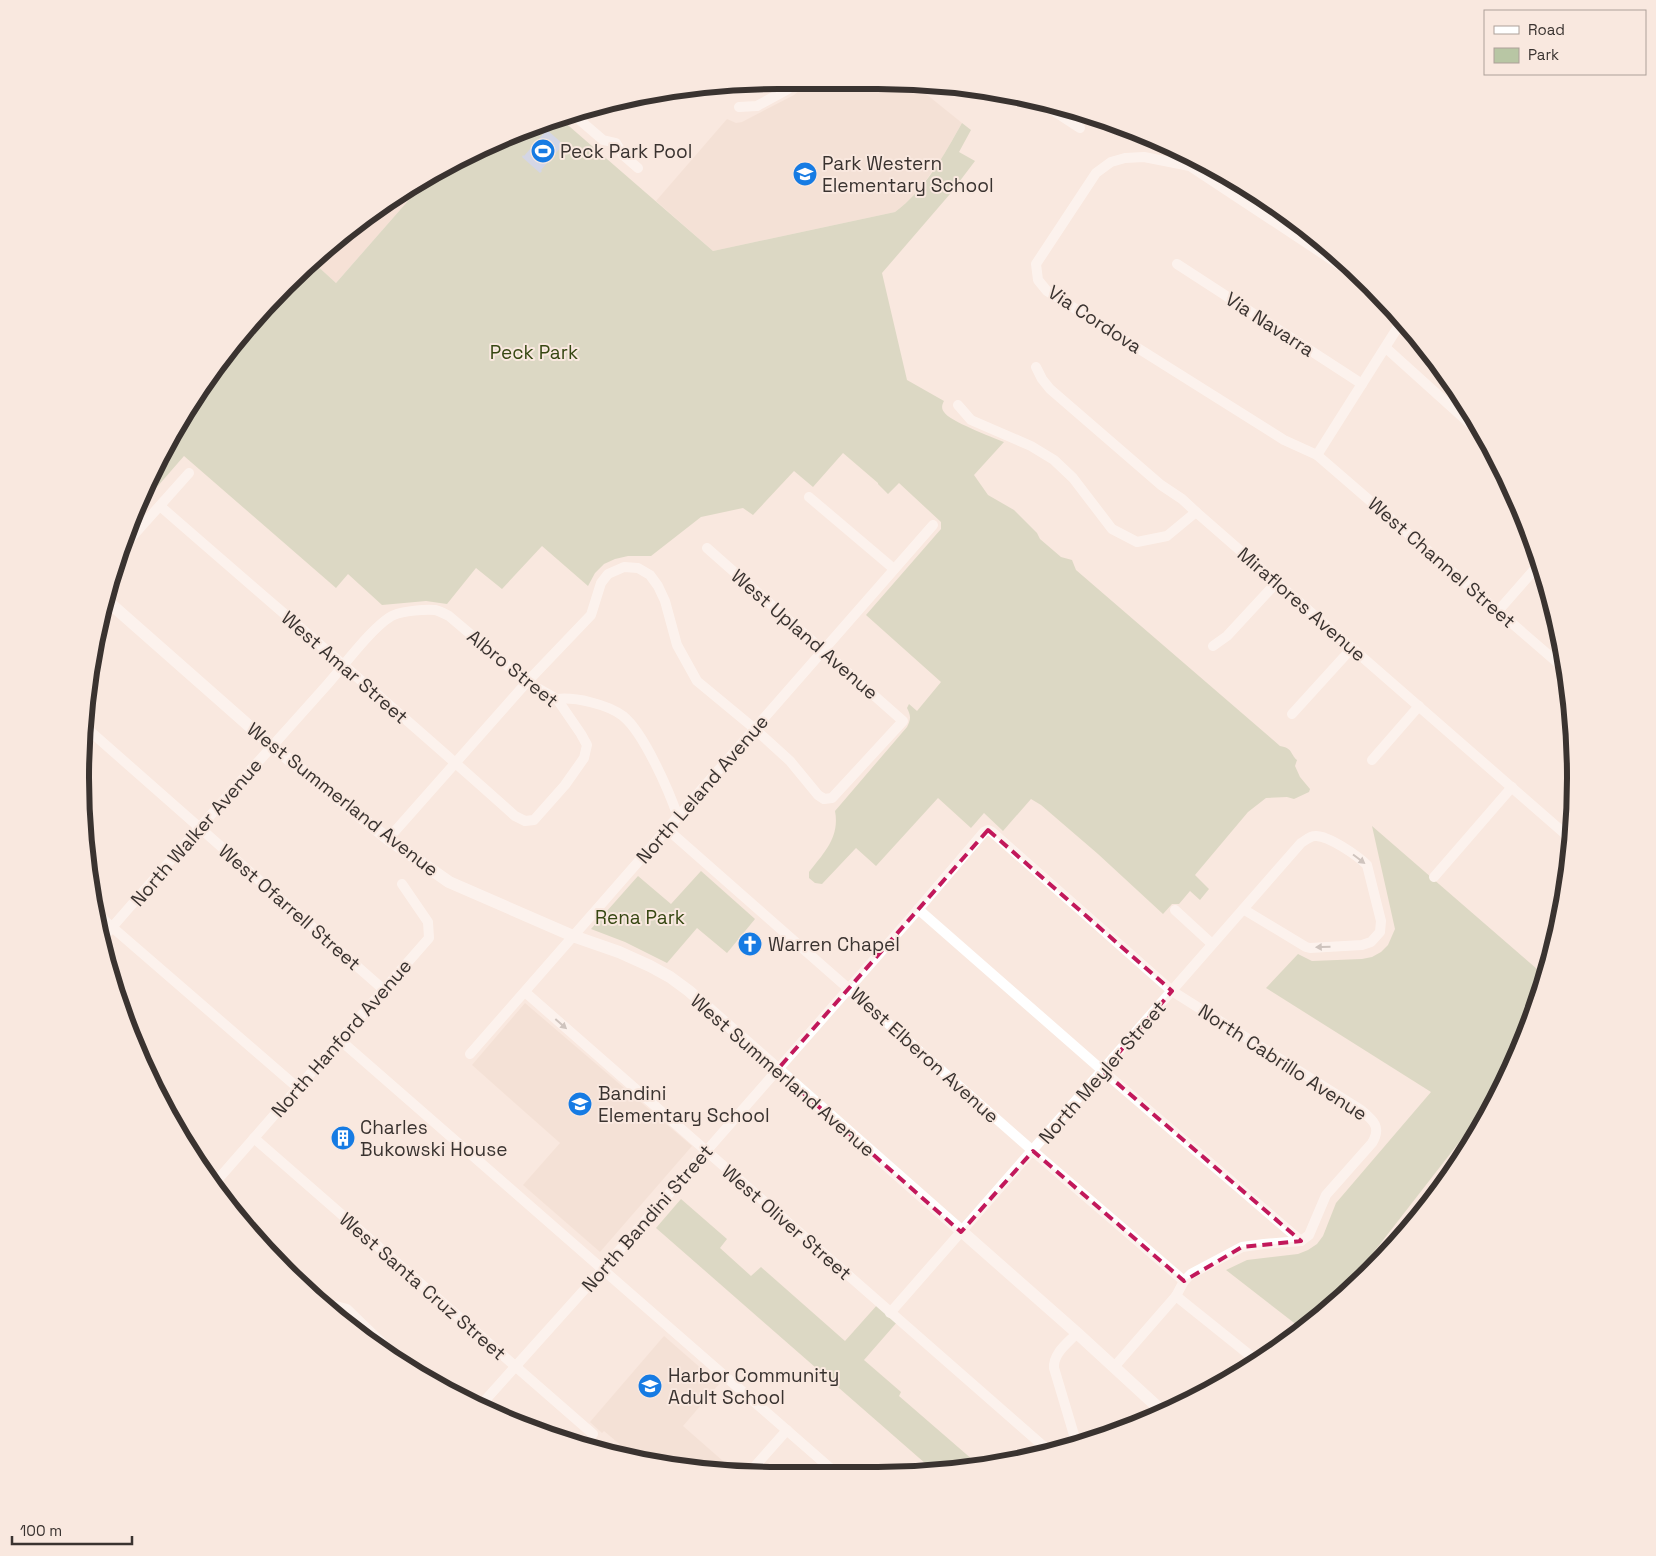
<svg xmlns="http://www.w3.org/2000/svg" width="1656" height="1556" viewBox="0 0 1656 1556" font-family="'Space Grotesk',sans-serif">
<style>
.built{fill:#f1dacd}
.education{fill:#eedacc}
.green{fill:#b8c6a4}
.water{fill:#a7c1ed}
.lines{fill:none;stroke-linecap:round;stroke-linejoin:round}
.minor{stroke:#fff;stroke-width:10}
.major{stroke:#fff;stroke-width:12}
.oneway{fill:#9c9998}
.marked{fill:none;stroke:#c2185b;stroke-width:4;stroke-dasharray:10 6;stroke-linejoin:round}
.labels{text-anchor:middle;stroke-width:4;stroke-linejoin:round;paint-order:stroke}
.poi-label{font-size:19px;fill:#3a3330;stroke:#f9e8df;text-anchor:start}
.street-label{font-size:19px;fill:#3a3330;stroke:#f9e8df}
.park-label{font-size:19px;fill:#364712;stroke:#f9e8df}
.rim{fill:none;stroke:#3a3330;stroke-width:6}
</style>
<rect width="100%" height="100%" fill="#f9e8df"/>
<path class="built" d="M428 178 336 283 313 262 353 224Z"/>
<g class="education">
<path d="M811 80 910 81 962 123 942 158 918 191 905 204 895 212 713 251 656 201 727 119 736 123 742 122 794 95Z"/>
<path d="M525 1003 692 1146 600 1252 523 1185 560 1143 472 1065Z"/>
<path d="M664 1336 719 1384 683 1426 732 1469 730 1471 641 1462 604 1431 602 1433 590 1422Z"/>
</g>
<g class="green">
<path d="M562 120 713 251 895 212C925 190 944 155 962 123L971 130 959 152 975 161 950 194 882 273 907 380 944 401C942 405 941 408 944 412 949 421 992 437 1004 442L974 475 988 495 1014 510 1037 533 1040 539 1061 557 1072 560 1076 570 1280 746C1293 748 1290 754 1297 760L1295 766 1300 777 1310 789 1309 792 1294 799 1287 797 1266 798 1248 812 1195 875 1209 889 1200 900 1190 891 1179 904H1172L1163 914 1098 854 1041 805 1031 799 1003 831 984 813 971 828 938 798 876 866 856 848 822 884 815 883 809 878V872C824 853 840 837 835 811L907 727C911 719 911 716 907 708L909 704 917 711 941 682 866 615 941 529V522L899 483 888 494 878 484V483L843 453 813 487 794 471 753 515 743 508 701 517 651 556H628L615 559 604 564 595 573 588 586 542 546 502 589 476 568 447 604 426 601 382 605 348 574 336 588 184 456 137 510 152 469 253 318 313 262 336 283 428 178 470 152Z"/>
<path d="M1372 826 1545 976 1506 1082 1349 1284 1338 1303 1302 1329 1226 1270 1247 1260 1298 1254 1308 1250 1317 1244 1323 1236 1336 1203 1431 1092 1266 988 1298 954 1312 961 1362 959 1372 957 1381 952 1388 945 1395 929Z"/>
<path d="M701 871 755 919 727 953 697 928 667 963 625 942 591 929 638 876 671 904Z"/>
<path d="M681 1199 727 1239 720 1248 751 1276 761 1267 845 1341 878 1304 898 1321 864 1360 901 1392 899 1396 981 1467 969 1470 934 1471 656 1228Z"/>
</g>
<path class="water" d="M546 129 564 145 562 146 541 170 542 171 540 173 522 157 523 155 524 156 545 132 544 130Z"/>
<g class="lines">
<g class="minor">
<path d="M1037 100 1080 128"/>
<path d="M739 107 757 106 788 89 796 80"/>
<path d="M575 116 603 140 616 143 623 155 638 168"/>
<path d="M1177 264 1362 384"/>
<path d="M1364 281 1190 166 1144 157 1125 158 1111 162 1096 173 1036 264 1038 280 1047 291 1284 440 1317 455 1566 670"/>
<path d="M1386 348 1487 439"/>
<path d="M1036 367 1042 379 1050 389 1161 485 1182 499 1196 512 1572 840"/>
<path d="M958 405 971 420 1031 446 1054 460 1073 478 1112 529 1137 542 1167 536 1196 512"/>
<path d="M1317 455 1403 319"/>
<path d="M809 497 894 569"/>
<path d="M122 548 189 473"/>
<path d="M1498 611 1541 562"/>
<path d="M1213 646 1227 636 1277 582"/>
<path d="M557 699C575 697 607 704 623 716 644 733 669 791 678 817"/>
<path d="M1292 714 1352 648"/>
<path d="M83 725 384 990"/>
<path d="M1372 760 1419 706"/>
<path d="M667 829 1033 1151 1184 1281"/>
<path d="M388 839 527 682 591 615 601 583 608 574 624 567 638 568 650 575 658 586 665 601 677 645 697 681 755 729 790 761 818 795 824 799 832 798 903 721 707 548"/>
<path d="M1434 877 1512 787"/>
<path d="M918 909 1103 1071 1301 1241"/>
<path d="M1175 910 1212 944"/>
<path d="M97 914 298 1088"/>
<path d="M102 939C176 853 251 770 326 686 342 668 375 623 394 615 403 611 426 609 435 610 440 611 445 614 449 616L527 682 557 699 581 734 587 745 584 758 565 785 534 820 525 821 515 816C398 711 278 609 160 506"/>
<path d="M525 992 1049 1451"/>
<path d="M340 1040 837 1474"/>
<path d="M470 1054 933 525"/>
<path d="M254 1138 593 1434"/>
<path d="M213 1185 429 938 428 922 402 884"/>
<path d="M1176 1296 1257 1361"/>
<path d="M330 1309 336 1306 347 1309 408 1368"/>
<path d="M890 1313C1027 1156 1164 999 1301 843 1306 840 1310 836 1315 836 1328 835 1358 856 1367 865L1381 921 1380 932 1371 942 1362 945 1310 948 1306 947 1243 909"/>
<path d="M480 1406 602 1270 915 913 984 832 988 830 992 832 1172 991 1361 1110C1373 1120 1382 1127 1372 1143L1326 1195 1309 1235 1301 1241 1264 1244 1242 1247 1191 1274 1184 1281 1176 1296 1115 1366"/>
<path d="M1077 1445 1054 1368C1053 1353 1068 1343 1077 1333"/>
<path d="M749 1473 787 1430"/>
</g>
<g class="major">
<path d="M104 598 272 746 388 839 449 882 573 936 619 952 650 966 670 977 689 991 1077 1333 1163 1412"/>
<path d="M1415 1220 1446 1181"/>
</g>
</g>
<defs><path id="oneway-solid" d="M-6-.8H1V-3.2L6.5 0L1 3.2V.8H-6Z" transform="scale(1.25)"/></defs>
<g class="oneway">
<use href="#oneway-solid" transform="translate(1359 859) rotate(37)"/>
<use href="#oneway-solid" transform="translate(1323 947) rotate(178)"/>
<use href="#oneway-solid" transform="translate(561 1024) rotate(41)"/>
</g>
<path d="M0 0H1656V1556H0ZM988 830 1172 991 1103 1071 1301 1241 1242 1247 1184 1281 1033 1151 961 1232 777 1070Z" fill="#f9e8df" fill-opacity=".55" fill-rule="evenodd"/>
<path class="marked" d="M988 830 1172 991 1103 1071 1301 1241 1242 1247 1184 1281 1033 1151 961 1232 777 1070Z"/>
<defs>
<symbol id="stadium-disc" viewBox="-11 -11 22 22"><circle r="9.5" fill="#167be3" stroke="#f9e8df"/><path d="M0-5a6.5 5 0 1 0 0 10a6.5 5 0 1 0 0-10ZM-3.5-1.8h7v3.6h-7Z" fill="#fff"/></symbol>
<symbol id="school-disc" viewBox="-11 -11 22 22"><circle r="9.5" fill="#167be3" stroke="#f9e8df"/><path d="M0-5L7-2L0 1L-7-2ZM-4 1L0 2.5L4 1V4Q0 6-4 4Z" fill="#fff"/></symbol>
<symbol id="church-disc" viewBox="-11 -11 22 22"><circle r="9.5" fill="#167be3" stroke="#f9e8df"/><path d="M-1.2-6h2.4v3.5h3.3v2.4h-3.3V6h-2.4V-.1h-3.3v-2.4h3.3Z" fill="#fff"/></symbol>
<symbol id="building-disc" viewBox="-11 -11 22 22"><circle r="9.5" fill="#167be3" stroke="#f9e8df"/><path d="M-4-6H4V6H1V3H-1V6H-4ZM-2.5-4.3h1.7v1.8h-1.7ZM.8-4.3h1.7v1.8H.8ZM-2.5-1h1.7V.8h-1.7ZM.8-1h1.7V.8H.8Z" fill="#fff"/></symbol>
</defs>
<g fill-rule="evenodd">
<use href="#stadium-disc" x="529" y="137" width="28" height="28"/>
<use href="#school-disc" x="791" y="160" width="28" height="28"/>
<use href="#church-disc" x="736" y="930" width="28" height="28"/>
<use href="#school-disc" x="566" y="1090" width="28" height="28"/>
<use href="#building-disc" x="329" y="1124" width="28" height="28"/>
<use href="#school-disc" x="636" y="1372" width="28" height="28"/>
</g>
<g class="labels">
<g class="poi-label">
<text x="560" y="158">Peck Park Pool</text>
<text x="822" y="170">Park Western<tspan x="822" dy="22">Elementary School</tspan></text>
<text x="768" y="951">Warren Chapel</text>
<text x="598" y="1100">Bandini<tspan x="598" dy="22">Elementary School</tspan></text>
<text x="360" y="1134">Charles<tspan x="360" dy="22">Bukowski House</tspan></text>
<text x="668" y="1382">Harbor Community<tspan x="668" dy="22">Adult School</tspan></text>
</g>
<g class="street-label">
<text transform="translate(1095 319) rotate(33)" y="7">Via Cordova</text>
<text transform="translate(1270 324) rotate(33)" y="7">Via Navarra</text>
<text transform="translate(1442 562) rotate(41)" y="7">West Channel Street</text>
<text transform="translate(1302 604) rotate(41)" y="7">Miraflores Avenue</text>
<text transform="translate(805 634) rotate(41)" y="7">West Upland Avenue</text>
<text transform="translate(345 667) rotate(41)" y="7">West Amar Street</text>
<text transform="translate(513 668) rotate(39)" y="7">Albro Street</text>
<text transform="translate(702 789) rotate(-49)" y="7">North Leland Avenue</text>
<text transform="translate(343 799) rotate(38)" y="7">West Summerland Avenue</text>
<text transform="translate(196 832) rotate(-49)" y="7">North Walker Avenue</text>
<text transform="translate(290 907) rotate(41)" y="7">West Ofarrell Street</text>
<text transform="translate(341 1038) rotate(-49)" y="7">North Hanford Avenue</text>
<text transform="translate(925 1055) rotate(42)" y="7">West Elberon Avenue</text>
<text transform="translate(1283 1062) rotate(33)" y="7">North Cabrillo Avenue</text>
<text transform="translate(1102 1072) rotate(-49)" y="7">North Meyler Street</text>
<text transform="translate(783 1075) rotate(41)" y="7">West Summerland Avenue</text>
<text transform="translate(647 1218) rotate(-49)" y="7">North Bandini Street</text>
<text transform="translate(787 1222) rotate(41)" y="7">West Oliver Street</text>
<text transform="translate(423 1286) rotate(41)" y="7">West Santa Cruz Street</text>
</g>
<g class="park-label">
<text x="534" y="359">Peck Park</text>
<text x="640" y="924">Rena Park</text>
</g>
</g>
<path d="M0 0H1656V1556H0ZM778 89H878A689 689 0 0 1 1567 778V778A689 689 0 0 1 878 1467H778A689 689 0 0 1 89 778V778A689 689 0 0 1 778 89Z" fill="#f9e8df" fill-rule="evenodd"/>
<path class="rim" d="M778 89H878A689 689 0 0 1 1567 778V778A689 689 0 0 1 878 1467H778A689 689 0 0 1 89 778V778A689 689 0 0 1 778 89Z"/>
<rect x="1484" y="10" width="162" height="65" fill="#f9e8df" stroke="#ada099"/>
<rect x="1494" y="26" width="25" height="8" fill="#ffffff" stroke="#ada099"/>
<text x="1528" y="35" font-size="15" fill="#3a3330">Road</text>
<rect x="1494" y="48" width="25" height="15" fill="#b8c6a4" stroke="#ada099"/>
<text x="1528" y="60" font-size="15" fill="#3a3330">Park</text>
<path d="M12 1536v8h120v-8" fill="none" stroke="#3a3330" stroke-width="2.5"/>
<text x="20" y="1536" font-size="15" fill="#3a3330" stroke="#f9e8df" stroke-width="4" paint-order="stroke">100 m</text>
</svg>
